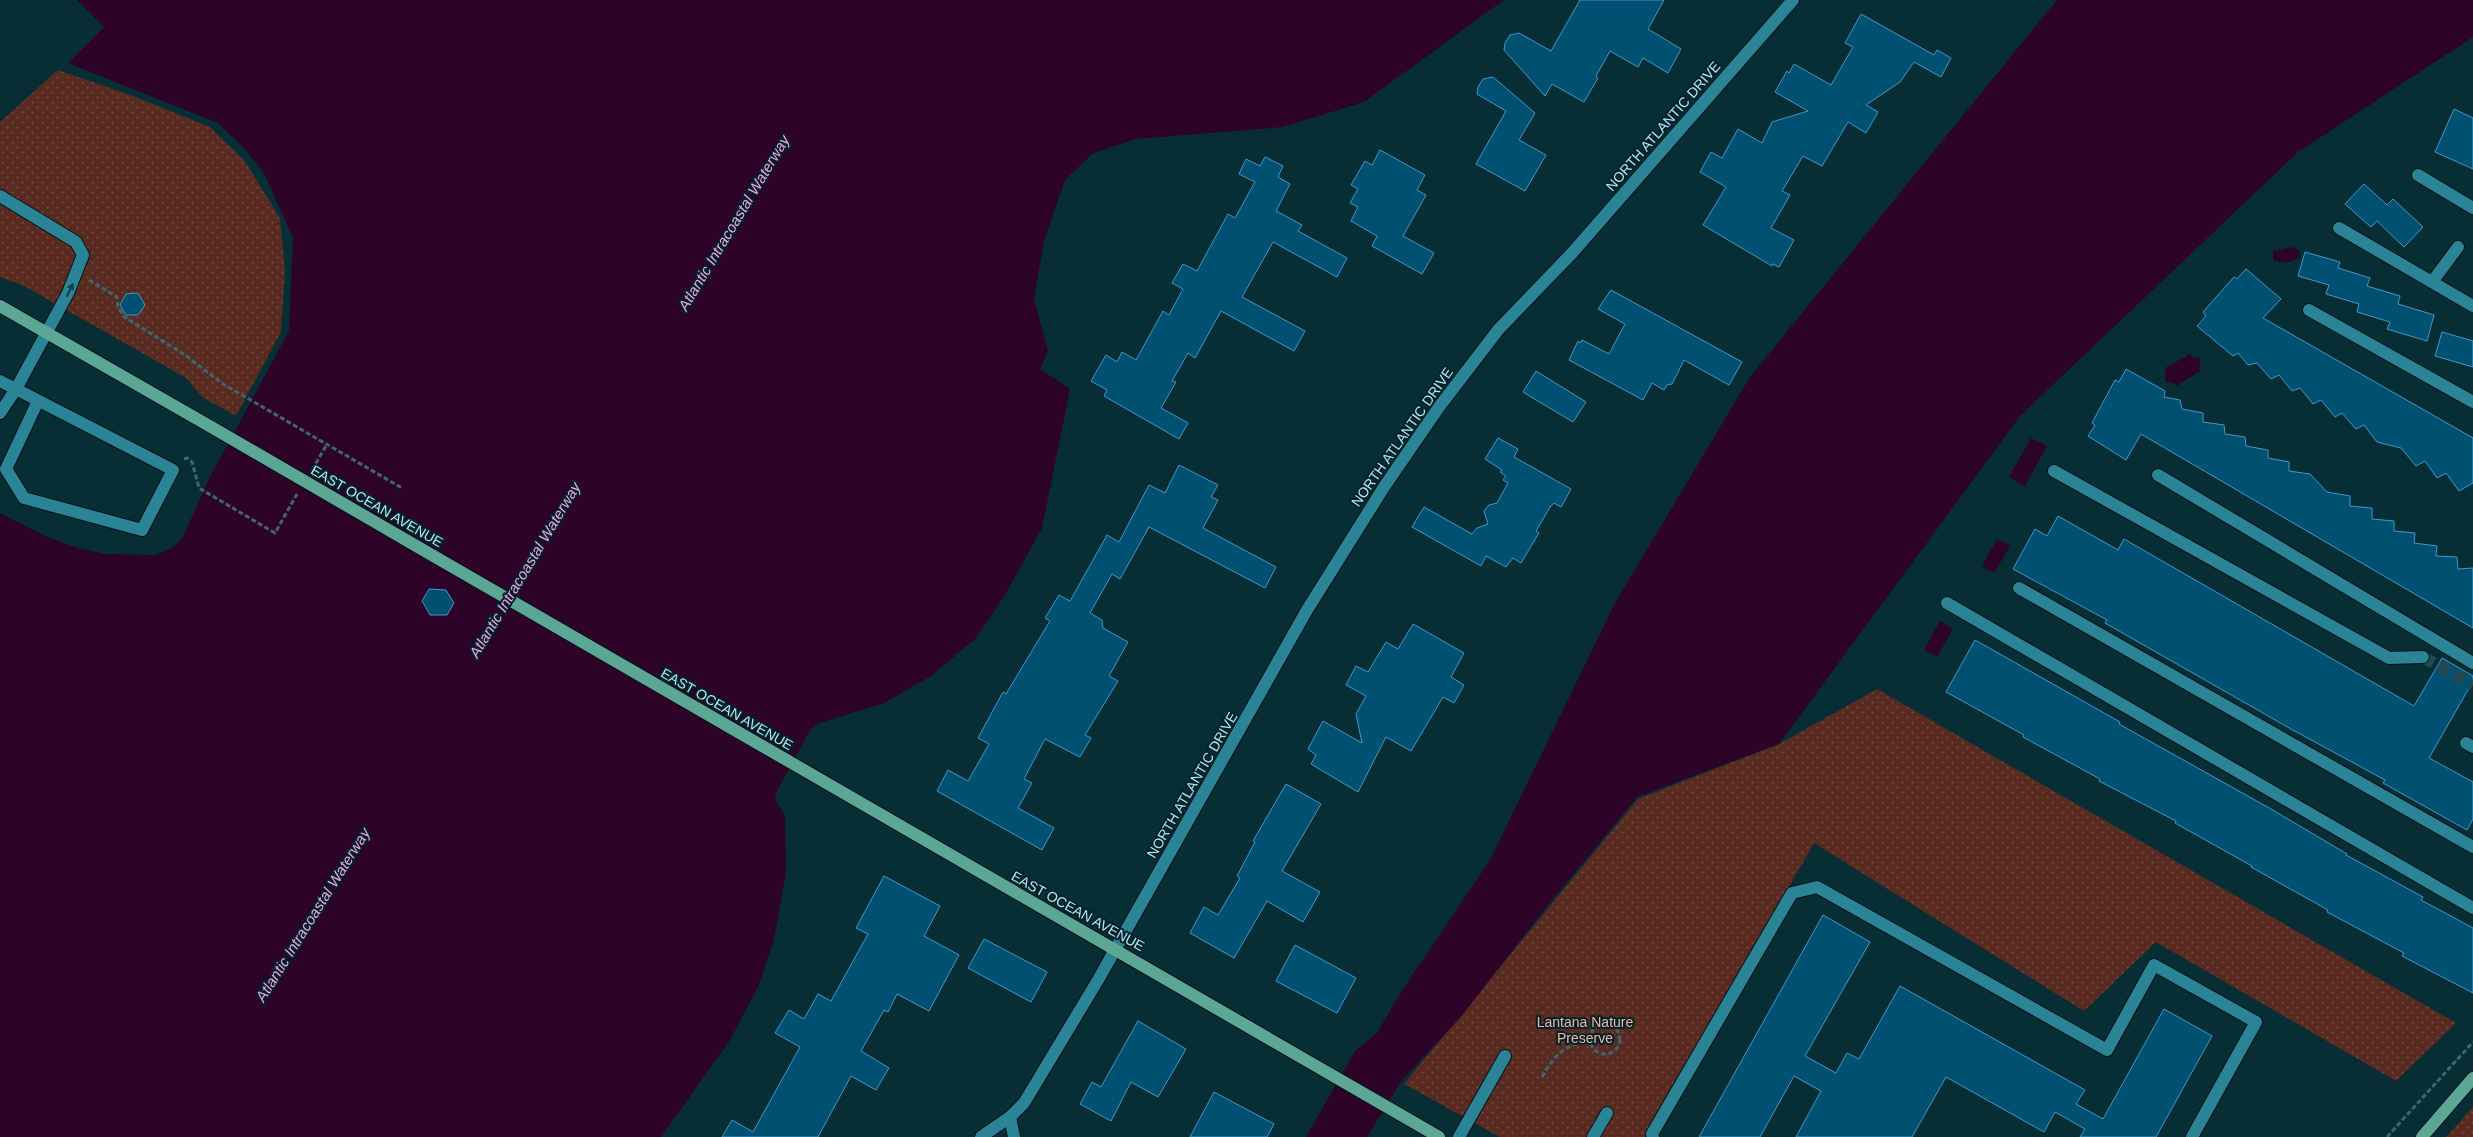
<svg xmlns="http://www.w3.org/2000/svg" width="2473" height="1137" viewBox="0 0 2473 1137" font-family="Helvetica,sans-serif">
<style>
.park{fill:url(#park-dots)}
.water{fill:#2e0328}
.building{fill:#005071;stroke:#4199c7}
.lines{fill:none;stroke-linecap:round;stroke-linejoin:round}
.minor-tunnel{stroke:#214952;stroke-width:12;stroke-dasharray:12 6;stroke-linecap:butt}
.minor-casing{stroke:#051317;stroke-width:14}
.major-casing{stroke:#051317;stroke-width:14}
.path{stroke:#3d6670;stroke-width:3;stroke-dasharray:5 2.5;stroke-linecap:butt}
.minor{stroke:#2b8496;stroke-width:12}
.major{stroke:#5ca794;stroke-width:12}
.major-bridge-casing{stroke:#051317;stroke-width:14;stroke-linecap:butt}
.major-bridge{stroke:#5ca794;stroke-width:12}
.oneway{fill:#0d404b}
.labels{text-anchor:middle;stroke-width:4;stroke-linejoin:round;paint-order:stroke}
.street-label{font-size:14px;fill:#b5e7f3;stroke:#00232b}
.park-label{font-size:14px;fill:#f6b3a2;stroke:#00232b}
.water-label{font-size:15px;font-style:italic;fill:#faa1e8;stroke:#00232b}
</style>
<defs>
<pattern id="park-dots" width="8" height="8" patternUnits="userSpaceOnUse" patternTransform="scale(1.25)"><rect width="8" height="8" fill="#592a1f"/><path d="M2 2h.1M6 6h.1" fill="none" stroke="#6f4940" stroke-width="1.8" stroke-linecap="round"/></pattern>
</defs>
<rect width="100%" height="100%" fill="#072d35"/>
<g class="park">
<path d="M58 70 133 96 210 127 244 160 280 218 285 271 281 332 236 416 202 397 186 378 24 286 0 277V122Z"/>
<path d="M1877 689 2456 1023 2396 1081 2156 942 2084 1011 1814 843 1645 1137H1500L1404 1084 1638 799 1779 744Z"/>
<path d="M2473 1107V1137H2446Z"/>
</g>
<g class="water">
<path d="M77 0H1504L1364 102 1283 127 1135 139 1092 154 1065 180 1044 241 1034 299 1048 351 1040 369 1070 389 1042 528 1005 595 976 638 931 676 882 704 819 723 810 730 776 793 775 800 785 815 786 873 773 943 758 987 730 1040 661 1137H0V513L48 537 75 547 105 554 155 555 173 547 182 539 210 477 289 331 293 238 264 173 245 149 218 123 68 63 104 27Z"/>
<path d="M2057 0H2473V37L2298 152 2020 416 1779 744 1637 797 1552 900 1460 1018 1402 1080 1367 1137H1306L1355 1051 1377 1033 1401 992 1490 860 1615 603 1750 377Z"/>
<path d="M2294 247 2300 252 2299 258C2291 263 2282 264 2273 260V251Z"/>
<path d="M2190 354 2192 357 2201 358 2199 368 2200 371 2176 386 2174 383 2166 382 2165 368Z"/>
<path d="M2031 438 2047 446 2025 486 2009 477Z"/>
<path d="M1997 539 2010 546 1994 573 1982 566Z"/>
<path d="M1940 621 1953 629 1937 657 1924 650Z"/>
</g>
<g class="building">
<path d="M1580 0H1664L1648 29 1681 49 1668 73 1643 58 1638 67 1610 51 1596 76 1598 78 1584 102 1552 84 1545 96 1504 50 1505 43 1510 35 1519 33 1551 51Z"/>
<path d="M1861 14 1934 55 1937 50 1951 58 1941 77 1914 62 1900 82 1866 105 1878 112 1866 133 1848 122 1822 166 1803 156 1782 191 1790 195 1771 228 1794 240 1779 267 1773 264 1772 266 1703 225 1726 187 1700 172 1711 152 1722 158 1738 129 1762 143 1772 122 1808 111 1775 92 1787 71 1789 73 1794 64 1831 85 1853 47 1845 43Z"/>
<path d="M1493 77 1535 113 1519 140 1546 155 1525 191 1476 164 1506 111 1477 94 1478 87 1483 79Z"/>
<path d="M2454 109 2473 118V169L2435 152Z"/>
<path d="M1380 150 1425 175 1417 190 1426 195 1403 236 1434 253 1422 274 1372 246 1377 236 1351 221 1358 207 1350 203 1358 189 1351 185 1365 161 1372 165Z"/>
<path d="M1265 157 1283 166 1278 177 1290 184 1276 211 1302 225 1298 231 1347 258 1337 277 1273 242 1242 297 1305 331 1294 351 1221 311 1195 358 1188 353 1172 381 1176 382 1161 408 1188 423 1179 439 1104 396 1107 390 1091 381 1106 355 1117 362 1122 352 1136 360 1163 311 1169 315 1183 289 1172 283 1183 264 1197 271 1228 214 1235 218 1255 182 1239 174 1246 159 1260 166Z"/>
<path d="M2364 184 2387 205 2393 199 2423 227 2404 247 2377 221 2371 227 2345 204Z"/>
<path d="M2305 252 2340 262 2338 268 2370 278 2367 286 2400 296 2398 304 2434 315 2427 341 2387 329 2390 322 2357 312 2359 304 2326 294 2329 285 2298 276Z"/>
<path d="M2246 269 2281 299 2263 318 2473 438V483L2459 491 2446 473 2437 478 2425 461 2416 466 2401 448 2377 442 2364 425 2356 429 2342 413 2335 417 2321 400 2313 404 2300 388 2292 391 2279 375 2271 379 2257 363 2248 365 2238 353 2233 356 2197 326 2206 316 2203 312 2234 277 2237 279Z"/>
<path d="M1611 290 1742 362 1729 385 1684 360 1672 384 1667 385 1664 390 1652 383 1643 400 1569 360 1578 341 1580 343 1582 340 1609 354 1625 324 1598 309Z"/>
<path d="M138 293 145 305 138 315H126L120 305 126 294Z"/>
<path d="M2442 332 2473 341V367L2435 356Z"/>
<path d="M2126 369 2165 391 2164 397 2180 400 2182 409 2203 413V422L2224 425 2225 434 2245 437 2246 446 2268 450V458L2289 462V471L2310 474 2327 492 2350 496V506L2372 508V519L2394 521V531L2415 533 2414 543 2437 546 2436 556 2457 557 2458 569 2473 568V628L2141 434 2126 460 2088 436 2095 425 2092 423 2115 380 2119 382Z"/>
<path d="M1536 371 1586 402 1573 422 1523 392Z"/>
<path d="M1498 438 1518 449 1514 457 1571 489 1561 507 1554 503 1550 507 1536 531 1539 533 1521 563 1513 558 1506 567 1486 556 1481 566 1412 527 1424 507 1472 534 1477 528 1488 524 1484 511 1489 505 1497 503 1508 483 1503 480 1506 476 1500 472 1502 470 1485 459Z"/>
<path d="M1179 465 1218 485 1211 497 1218 500 1203 528 1276 567 1265 588 1149 527 1120 579 1112 574 1090 613 1102 620 1103 628 1128 642 1109 676 1118 681 1085 735 1091 738 1080 757 1045 739 1024 779 1032 783 1018 808 1054 828 1042 850 937 791 948 770 968 781 989 744 978 738 1003 692 1006 694 1050 621 1045 618 1059 595 1070 601 1107 535 1119 542 1149 485 1165 493Z"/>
<path d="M2058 516 2118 550 2124 539 2414 706 2442 658 2473 676V681L2429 758 2473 782V819L2467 830 2383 783 2385 780 2291 729 2105 623 2107 620 2013 569 2035 529 2047 536Z"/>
<path d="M429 589 446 590 454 603 447 615H430L422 601Z"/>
<path d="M1413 624 1464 653 1451 677 1464 685 1454 703 1443 697 1411 751 1386 737 1358 792 1311 764 1316 755 1308 749 1323 721 1362 743 1356 714 1366 696 1346 685 1356 666 1368 672 1386 642 1398 649Z"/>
<path d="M1975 640 2120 722 2119 724 2271 809 2347 854 2346 855 2423 897 2421 900 2473 928V993L2402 956 2404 953 2327 912 2328 910 2251 867 2252 866 2175 823 2176 821 2099 781 2100 779 2023 737 2024 735 1946 692Z"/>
<path d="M1286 784 1321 804 1282 871 1320 892 1303 922 1267 901 1234 958 1190 933 1204 907 1218 915 1240 878 1237 876 1255 842 1253 841Z"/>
<path d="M884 876 940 906 924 936 959 955 929 1011 897 994 888 1012 884 1010 861 1051 889 1068 876 1090 851 1076 818 1137H722L732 1120 753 1132 800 1047 775 1033 789 1010 804 1019 818 994 831 1001 868 934 856 928Z"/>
<path d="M1823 915 1870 942 1805 1056 1836 1073 1847 1053 1859 1059 1900 986 2085 1090 2076 1104 2103 1119 2164 1009 2212 1036 2156 1137H2080L2085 1129 2055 1112 2044 1132 1946 1077 1912 1137H1796L1821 1091 1794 1076 1760 1137H1699Z"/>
<path d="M984 939 1047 972 1031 1002 968 968Z"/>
<path d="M1295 945 1356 978 1337 1013 1276 981Z"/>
<path d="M1138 1021 1186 1049 1158 1097 1131 1082 1111 1121 1080 1104 1092 1082 1101 1087Z"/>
<path d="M1214 1092 1274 1124 1267 1137H1190Z"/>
</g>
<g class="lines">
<path class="minor-tunnel" d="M2423 657 2473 685"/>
<defs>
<g id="minor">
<path d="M2418 175 2473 208"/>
<path d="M0 196 76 242 83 255 68 293 16 389 173 470 142 530 24 498 6 469 38 401"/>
<path d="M2339 228 2473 306"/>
<path d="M2432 282 2458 247"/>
<path d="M2309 310 2473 402"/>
<path d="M0 381 16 389 0 413"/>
<path d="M2054 471 2389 658 2423 657"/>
<path d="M2158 475 2473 663"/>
<path d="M2019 588 2473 847"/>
<path d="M1947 603 2473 908"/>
<path d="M2466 743 2473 747"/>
<path d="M1010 1117 1014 1137"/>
<path d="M981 1137 1010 1117 1024 1103 1098 980 1307 610 1384 487 1439 407 1498 330 1573 252 1793 0"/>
<path d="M1459 1137 1505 1056"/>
<path d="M1593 1137 1607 1113"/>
<path d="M1653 1137 1652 1134 1792 893 1817 887 2107 1050 2154 965 2256 1022 2192 1137"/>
</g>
<g id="major">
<path d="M0 306 213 428"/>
<path d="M437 558 1439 1137"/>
<path d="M2422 1137 2473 1078"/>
</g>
</defs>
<use href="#minor" class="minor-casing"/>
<use href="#major" class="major-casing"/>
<g class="path">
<path d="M89 280 117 297 118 306 123 316 185 355 223 384 402 488"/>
<path d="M184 459 187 458 192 462 199 488 275 533 297 494"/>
<path d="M312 470 327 444"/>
<circle cx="1605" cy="1039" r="15"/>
<path d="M1542 1077C1554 1056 1565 1042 1591 1043"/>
<path d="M2387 1137 2473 1042"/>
</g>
<use href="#minor" class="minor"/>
<use href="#major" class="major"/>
<defs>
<path id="major-bridge" d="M213 428 437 558"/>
</defs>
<use href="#major-bridge" class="major-bridge-casing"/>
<use href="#major-bridge" class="major-bridge"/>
</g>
<defs><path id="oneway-solid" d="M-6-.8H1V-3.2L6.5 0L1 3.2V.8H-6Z" transform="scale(1.25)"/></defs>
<use class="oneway" href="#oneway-solid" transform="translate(70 290) rotate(-64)"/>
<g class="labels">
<g class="street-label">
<text transform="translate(1663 126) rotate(-49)" y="5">NORTH ATLANTIC DRIVE</text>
<text transform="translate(1402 437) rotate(-55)" y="5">NORTH ATLANTIC DRIVE</text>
<text transform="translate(377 506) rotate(30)" y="5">EAST OCEAN AVENUE</text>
<text transform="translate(727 709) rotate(30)" y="5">EAST OCEAN AVENUE</text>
<text transform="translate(1192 785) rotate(-60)" y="5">NORTH ATLANTIC DRIVE</text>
<text transform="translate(1078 911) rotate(29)" y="5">EAST OCEAN AVENUE</text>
</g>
<g class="park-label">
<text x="1585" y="1027">Lantana Nature<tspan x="1585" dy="16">Preserve</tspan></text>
</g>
<g class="water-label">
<text transform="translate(734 223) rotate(-59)" y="5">Atlantic Intracoastal Waterway</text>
<text transform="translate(525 570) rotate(-59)" y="5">Atlantic Intracoastal Waterway</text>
<text transform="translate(313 915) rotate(-58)" y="5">Atlantic Intracoastal Waterway</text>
</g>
</g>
</svg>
